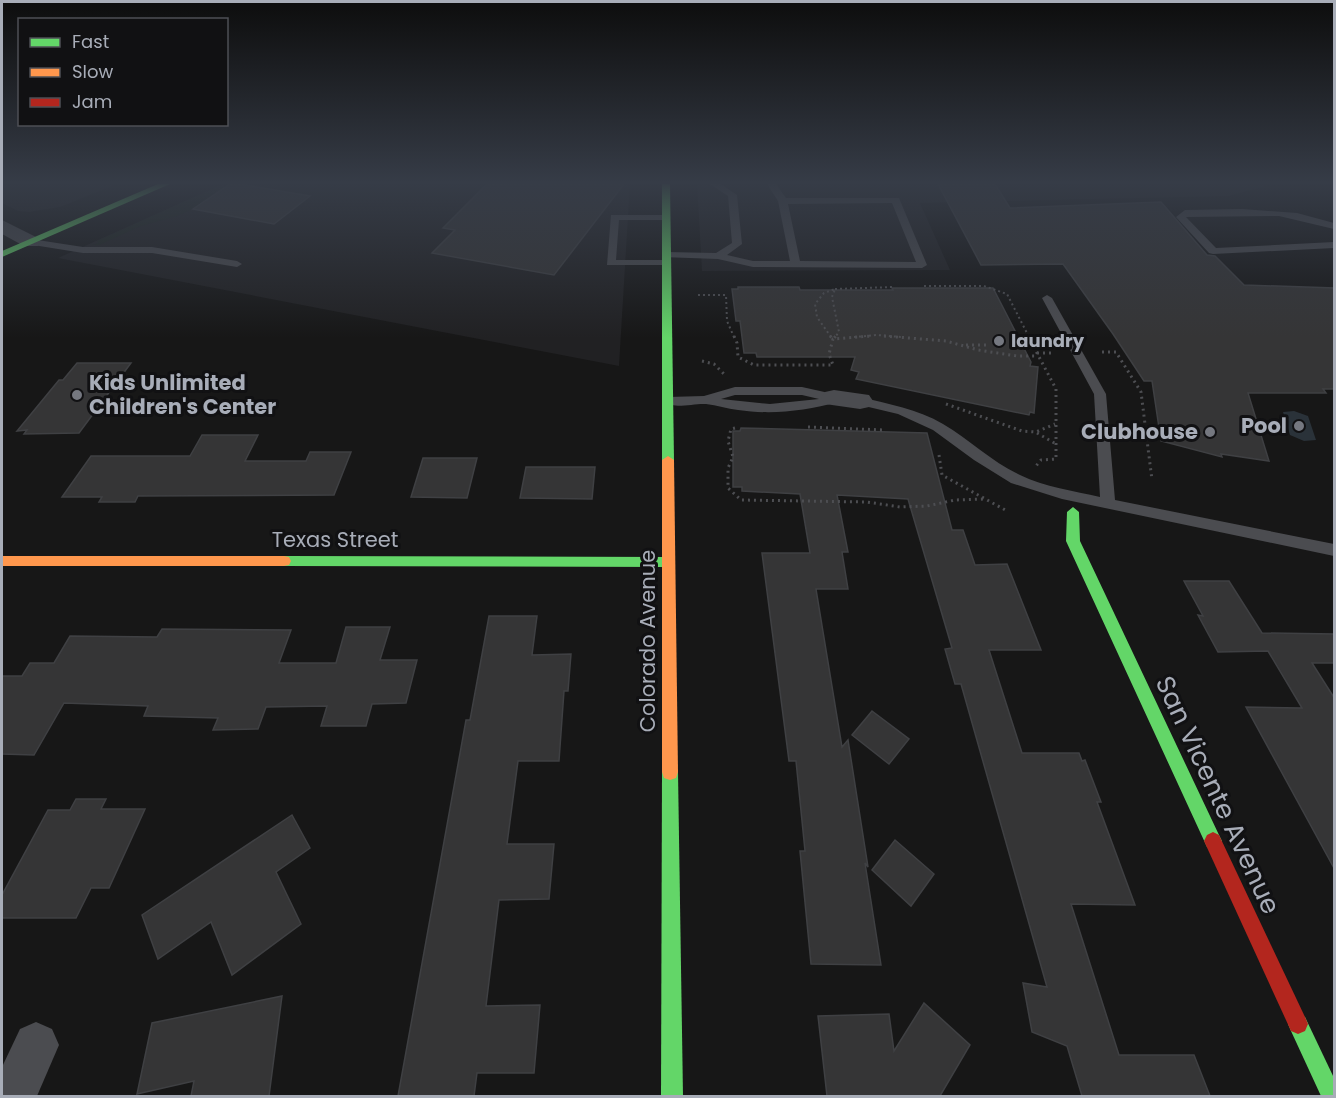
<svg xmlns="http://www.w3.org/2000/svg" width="1336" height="1098" viewBox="0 0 1336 1098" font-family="Poppins,sans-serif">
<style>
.built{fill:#212123}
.green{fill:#1d241e}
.water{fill:#2a3239}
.building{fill:#353536;stroke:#3f4043;stroke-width:1.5}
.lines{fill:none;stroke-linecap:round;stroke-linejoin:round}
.path-far1{stroke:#4d4e52;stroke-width:2;stroke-dasharray:2 3;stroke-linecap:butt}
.path{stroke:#4d4e52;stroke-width:3;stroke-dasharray:2 4;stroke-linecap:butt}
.lane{fill:#4b4c50;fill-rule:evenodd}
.street{fill:#4b4c50;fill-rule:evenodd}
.fast{fill:#63d668;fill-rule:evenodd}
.slow{fill:#ff974d;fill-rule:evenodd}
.jam{fill:#b3261e;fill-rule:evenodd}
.poi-dot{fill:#757880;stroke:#111113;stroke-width:2}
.labels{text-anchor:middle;stroke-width:6;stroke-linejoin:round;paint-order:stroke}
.far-poi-label{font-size:18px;font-weight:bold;fill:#a8adb8;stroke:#111113;text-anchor:start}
.poi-label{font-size:21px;font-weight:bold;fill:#a8adb8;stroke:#111113;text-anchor:end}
.street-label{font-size:21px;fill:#a8adb8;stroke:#111113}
.near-street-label{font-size:26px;fill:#a8adb8;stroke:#111113}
</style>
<rect width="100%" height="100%" fill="#171717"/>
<g class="built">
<path d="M2 184H117L60 207 29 212 18 211 2 203Z"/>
<path d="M223 184H630L619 366 58 258Z"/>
<path d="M697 184H1273L1229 196 920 203 950 270 702 271Z"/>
</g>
<path class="green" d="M219 186 226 187 193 209 177 216 141 226 99 245H93L99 243 97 241Z"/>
<path class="water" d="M1294 411 1308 416 1316 440 1304 441 1290 435 1283 412Z"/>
<g class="building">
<path d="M230 184H239L310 196 274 224 193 209Z"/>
<path d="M487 184H624L554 275 432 253 455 230 443 228Z"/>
<path d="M938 184H995L1010 208 1161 202 1207 255 1215 256 1244 285 1335 288V389H1323L1326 393H1248L1269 461 1221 454 1222 457 1161 441 1152 381H1144L1113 334 1063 264 981 265Z"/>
<path d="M738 287H799L800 290H893L892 288H993L1031 362 1030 366 1038 367 1034 413 1030 412 1029 415 856 379 859 372 851 370 855 357H757L756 353H744L740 321H736L732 289H738Z"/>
<path d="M77 363H131L79 433 24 434 27 430 17 431 59 380H63Z"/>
<path d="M741 428 927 433 952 530H963L975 565 1007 564 1041 650H989L1022 753H1079L1082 761 1085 760 1101 802H1097L1135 905 1071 904 1119 1055H1194L1210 1096H1082L1067 1046 1032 1032 1023 983 1047 987 961 684H955L945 649 952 648 908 499 837 495 848 552H842L848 589H816L842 747 848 740 868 867 865 863 881 965 811 964 800 851H805L796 761H789L762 553H810L800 494 742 491V487H733V431H740Z"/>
<path d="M202 435H258L245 461H306L310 452H351L334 495 138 496 135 502H99L102 497H62L91 456H190Z"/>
<path d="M423 458H477L467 498 411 497Z"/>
<path d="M526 467H595L592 499 520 498Z"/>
<path d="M1184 581H1229L1262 633 1335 634V663H1312L1335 699V870L1246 707 1302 708 1268 651 1218 652 1198 615 1203 616Z"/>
<path d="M489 616H537L532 655 571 654 568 691H564L559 761H518L507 844H554L549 899 499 900 486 1006 540 1005 534 1073H477L474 1096H398L466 720H470Z"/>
<path d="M346 627H390L380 660H417L406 703 372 704 366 726H321L327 706 266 707 258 729 213 730 218 718 144 716 148 706 64 703 34 755 2 754V676H22L30 663H54L70 636 157 637 162 629 291 630 279 663H336Z"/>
<path d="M872 711 909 739 889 764 852 735Z"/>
<path d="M76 799H106L101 809H145L109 888H91L76 918H2V895L48 810H70Z"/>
<path d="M292 815 310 848 276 872 301 924 232 975 211 922 158 959 142 915Z"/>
<path d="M895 840 934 874 911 906 872 870Z"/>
<path d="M282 996 269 1096H191L194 1081 137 1094 152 1023Z"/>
<path d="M924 1003 970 1045 940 1096H827L818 1016 889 1014 894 1051Z"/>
</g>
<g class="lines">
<g class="path-far1">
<path d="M924 286H984L1007 294 1029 337"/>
<path d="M835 289 893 287"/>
<path d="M698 295H726L727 321 734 337"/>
<path d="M831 337 817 317 815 304 824 293 835 289 832 297 839 332 835 337"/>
<path d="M854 337 877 335 901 337"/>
</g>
<g class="path">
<path d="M734 336 737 343 738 357 754 365H833L829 354 833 339 871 336"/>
<path d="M830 336 833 339 836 336"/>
<path d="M884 336 946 341 978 350 1017 356H1038"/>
<path d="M1028 336 1056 389V459L1041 460 1036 466"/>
<path d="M1015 344H1032"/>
<path d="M966 345H986"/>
<path d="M1102 352H1116L1141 392 1152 480"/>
<path d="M1037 353H1054"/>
<path d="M702 361 714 364 724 374"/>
<path d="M946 404 1022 431 1036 432 1055 424"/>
<path d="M808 427 884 430"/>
<path d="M735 428 731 429 728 441 733 457 728 468V488L741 500 867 502 900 507 927 506 955 500 985 499"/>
<path d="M1037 433 1056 444"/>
<path d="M939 455 942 475 1007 511"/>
</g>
<g class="lane">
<path d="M710 184H721L737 195 742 244 727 255 753 261H790L778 201 767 184H776L786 198H899L927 265 922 268 753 267 718 259 662 257V253L666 252 716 253 732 243 728 196ZM892 203 916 262 800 261 788 204Z"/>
<path d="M1242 209 1297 213 1334 223V229L1279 216 1186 217 1216 248 1334 242V248L1213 254 1209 253 1176 217 1185 210Z"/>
<path d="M611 215H669V219L666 220H619L616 260H667L671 261V265H607Z"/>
<path d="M31 239 83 247H152L237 261 242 264 237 267 152 253H83L27 244 26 242Z"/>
<path d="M1047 295 1052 298 1106 394 1115 500 1334 544V556L1062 499 1011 483 974 460 933 430 898 414 856 404 854 401 860 397C888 404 918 409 943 424 970 440 992 462 1020 475 1045 487 1074 491 1100 497L1094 394 1042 298Z"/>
<path d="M735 387H802L838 395 840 399 838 402C805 411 772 415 738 410 727 409 717 405 706 404 694 403 671 410 662 401L668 397 704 396ZM735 395H802L819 399 770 404 721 399Z"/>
</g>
<g class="street">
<path d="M2 220 38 238 41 242 38 246H24L2 234Z"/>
<path d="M834 390 869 395 873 401 869 407 860 409 825 404 821 398 825 392Z"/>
<path d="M36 1022 52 1029 59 1045 37 1096H2V1067L20 1029Z"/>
</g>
<g class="fast">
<path d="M158 184H170L2 257V251Z"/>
<path d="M662 184H670L674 460 668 464 662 460Z"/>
<path d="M1073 507 1079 512 1080 541 1219 835 1222 841 1219 847 1213 850 1207 847 1066 541 1067 512Z"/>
<path d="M284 556 668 557 673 558 675 562 673 566 668 567 284 566 279 565 277 561 279 557Z"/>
<path d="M670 764 676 766 678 772 683 1096H661L662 772 664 766Z"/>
<path d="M1298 1014 1305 1017 1334 1078V1096H1321L1291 1031 1288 1024 1291 1017Z"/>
</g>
<g class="slow">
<path d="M668 456 674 460 678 772 676 778 670 780 664 778 662 772V460Z"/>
<path d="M2 556H284L289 557 291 561 289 565 284 566H2Z"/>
</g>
<path class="jam" d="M1213 832 1219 835 1305 1017 1308 1024 1305 1031 1298 1034 1291 1031 1204 841 1207 835Z"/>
</g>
<linearGradient id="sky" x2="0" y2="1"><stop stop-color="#0d0d0d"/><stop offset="0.54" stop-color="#363c47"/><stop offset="1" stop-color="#363c47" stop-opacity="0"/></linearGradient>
<rect width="1336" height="338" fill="url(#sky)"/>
<g class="poi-dot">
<circle cx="999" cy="341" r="6"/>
<circle cx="77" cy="395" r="6"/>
<circle cx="1299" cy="426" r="6"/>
<circle cx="1210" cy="432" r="6"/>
</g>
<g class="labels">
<g class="far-poi-label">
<text x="1011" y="347">laundry</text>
</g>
<g class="poi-label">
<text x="89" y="390" text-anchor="start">Kids Unlimited<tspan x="89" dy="24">Children's Center</tspan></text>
<text x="1287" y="433">Pool</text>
<text x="1198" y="439">Clubhouse</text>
</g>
<g class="street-label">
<text x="335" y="547">Texas Street</text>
<text transform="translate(648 641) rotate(-90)" y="7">Colorado Avenue</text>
</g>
<g class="near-street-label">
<text transform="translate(1218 795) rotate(65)" y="9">San Vicente Avenue</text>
</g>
</g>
<rect width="1336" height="1098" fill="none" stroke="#a8adb8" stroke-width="6"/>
<rect x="18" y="18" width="210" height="108" fill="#111113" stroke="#4d4f55" stroke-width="1.5"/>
<rect x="30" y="38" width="30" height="9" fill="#63d668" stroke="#4d4f55" stroke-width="1.5"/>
<text x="72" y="48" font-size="18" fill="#a8adb8">Fast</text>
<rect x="30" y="68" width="30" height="9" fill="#ff974d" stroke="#4d4f55" stroke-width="1.5"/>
<text x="72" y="78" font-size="18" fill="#a8adb8">Slow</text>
<rect x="30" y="98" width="30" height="9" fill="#b3261e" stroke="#4d4f55" stroke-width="1.5"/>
<text x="72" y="108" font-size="18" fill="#a8adb8">Jam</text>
</svg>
